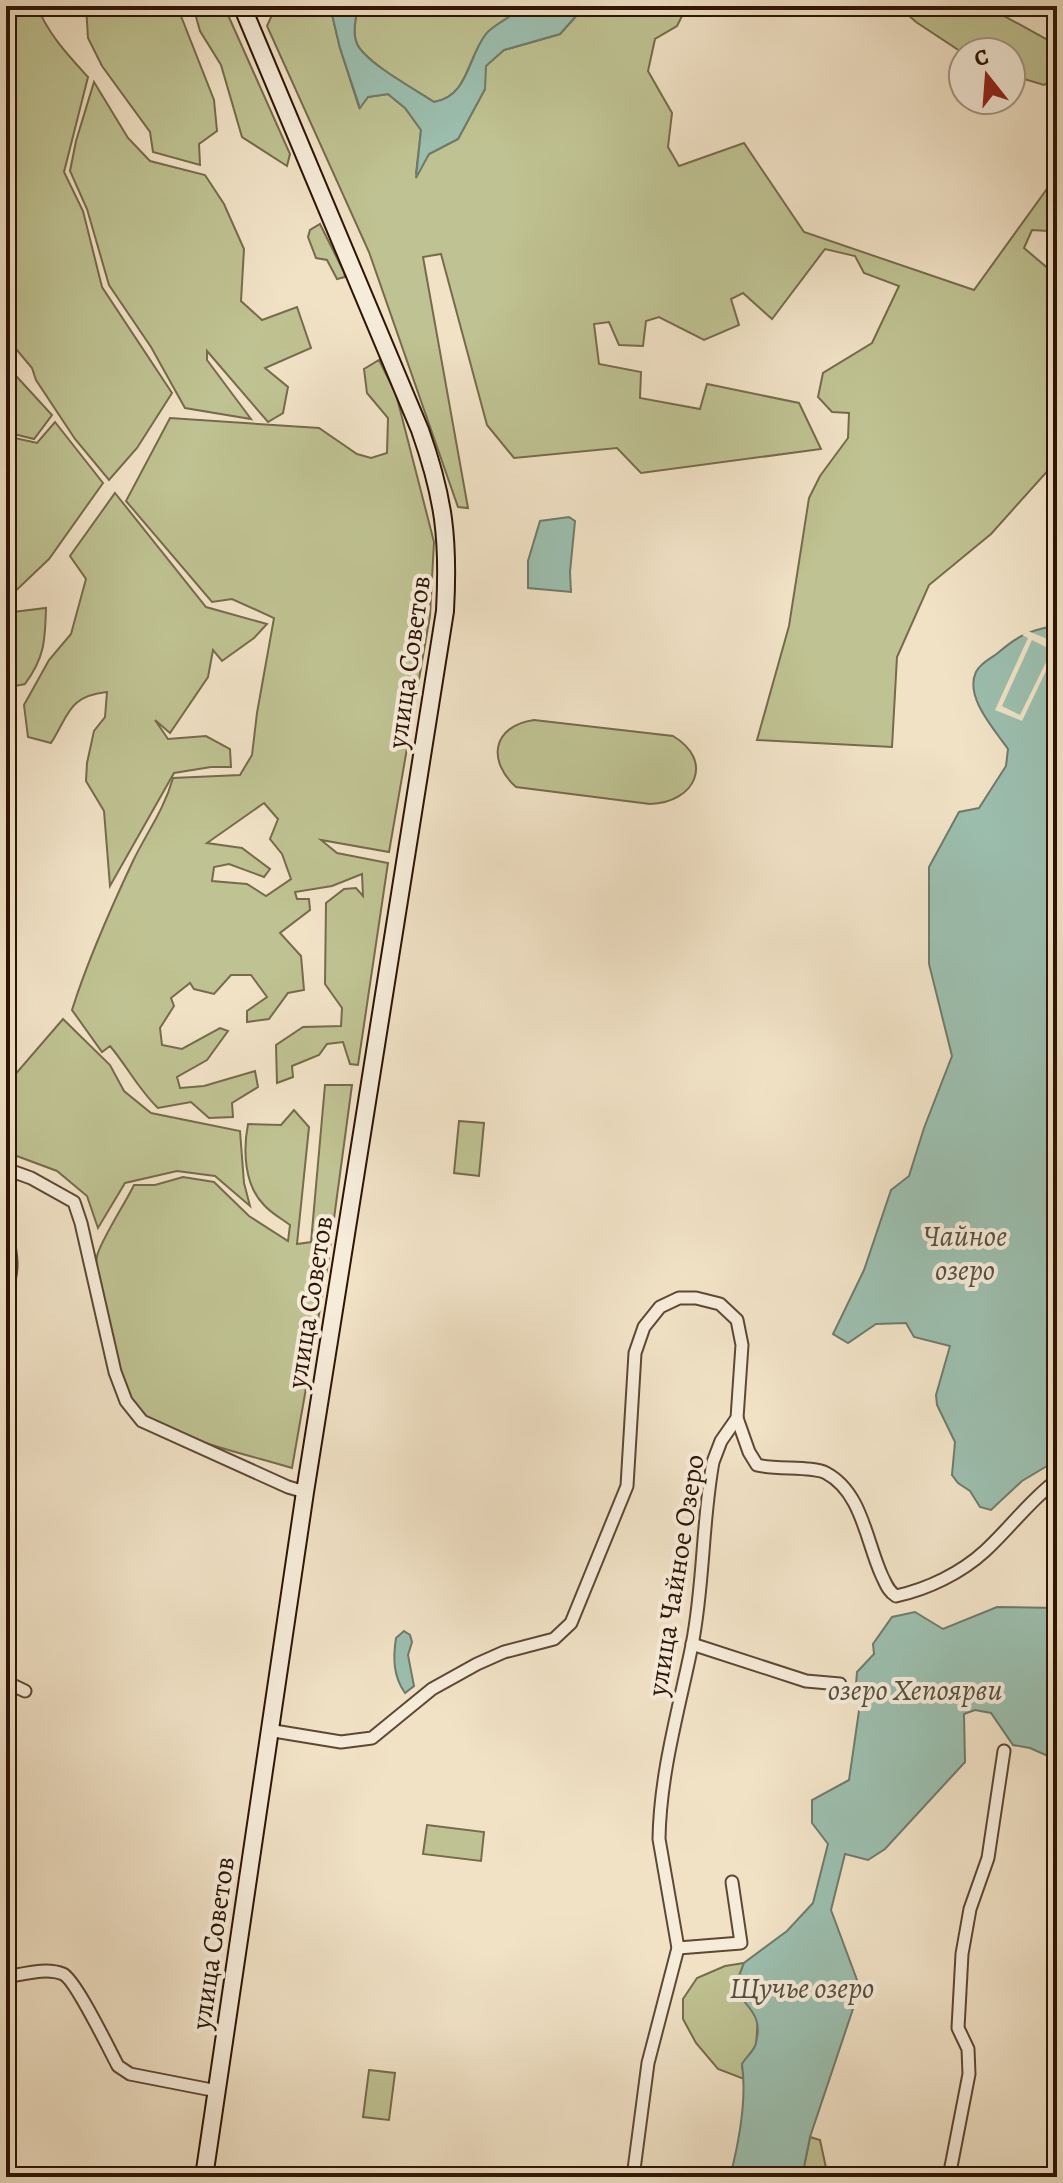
<svg xmlns="http://www.w3.org/2000/svg" width="1063" height="2183" viewBox="0 0 1063 2183" font-family="Alegreya,serif">
<style>
.green{fill:#bfc292;stroke:#766b4b;stroke-width:2;fill-rule:evenodd}
.water{fill:#9cbfaf;stroke:#707b6b;stroke-width:2}
.pier{fill:#f1e2c6;fill-rule:evenodd}
.lines{fill:none;stroke-linecap:round;stroke-linejoin:round}
.minor-casing{stroke:#5e4834;stroke-width:15}
.secondary-casing{stroke:#2d1404;stroke-width:20}
.minor{stroke:#f6ecda;stroke-width:11}
.secondary{stroke:#f6ecda;stroke-width:16}
.labels{text-anchor:middle;stroke-width:8;stroke-linejoin:round;paint-order:stroke}
.street-label{font-size:28px;fill:#2d1404;stroke:#f6ecda}
.water-label{font-size:30px;font-style:italic;fill:#545040;stroke:#f6ecda}
</style>
<rect width="100%" height="100%" fill="#f1e2c6"/>
<filter id="stains"><feTurbulence type="fractalNoise" baseFrequency=".0025" numOctaves="4"/><feColorMatrix values="0 0 0 0 .2 0 0 0 0 .09 0 0 0 0 .02 0 0 0 .5 -.17"/></filter>
<radialGradient id="worn" r=".72"><stop offset=".6" stop-color="#630" stop-opacity="0"/><stop offset="1" stop-color="#630" stop-opacity=".3"/></radialGradient>
<g class="green">
<path d="M6 6H37C48 34 68 55 88 77L64 172 83 211 102 287 172 393 137 448 109 480 75 439 36 380 32 368 6 337Z"/>
<path d="M86 6H177L214 100 217 131 199 144 200 165 153 152 150 132 102 66 88 38Z"/>
<path d="M193 6H224L290 154 287 166 242 137 221 65 200 31Z"/>
<path d="M276 6H330L340 48 359 107 368 97 388 94 405 108 421 130 416 174 429 154 458 139 485 89V66L504 50 560 34 585 6H687L677 26 655 39 648 71 672 113 668 147 679 166 744 143 804 232 974 290 1057 175V216L1048 231 1032 230 1024 248 1057 276V468L1051 467 991 534 929 585 897 657 892 747 757 740 789 626 809 498 820 476 848 438 849 413 832 412 818 397 823 373 872 343 899 286 864 273 855 256 825 249 772 319 743 293 731 299 739 325 704 340 659 317 646 321 643 346 619 345 609 322 594 324 599 364 641 372 640 398 700 409 707 384 799 403 821 449 641 473 617 448 514 458 487 425 441 254 423 257 468 508 458 507 369 252 267 26Z"/>
<path d="M358 6H521C511 19 496 23 486 34 467 58 468 97 434 102 416 90 366 63 357 44 352 33 356 17 358 6Z"/>
<path d="M898 6H986L1057 45V78L1044 85 1011 75V52L963 53 916 22Z"/>
<path d="M94 82 128 138 150 161 205 175 224 204 244 249 241 301 262 320 297 307 311 348 265 368 288 387 283 413 268 422 207 351V360L251 419 185 408 151 347 109 285 87 209 70 171 76 141Z"/>
<path d="M320 224 344 272 345 277 337 279 327 260 316 258 308 237 310 230Z"/>
<path d="M379 360 396 394 434 542 430 616 389 852 321 840 337 853 388 863 358 1065 350 1064 343 1042 327 1044 319 1055 292 1066 293 1077 277 1083 276 1045 303 1027 341 1026 342 1008 325 984 326 903 344 889 356 888 363 896 362 874 332 886 295 892 297 899H309L310 910 280 933 301 956 304 990 288 993 269 1019 247 1022V1011L267 997 251 975H231L214 994 194 989 190 983 171 998 174 1006 160 1028 162 1045 182 1049 220 1028 228 1031 207 1060 177 1077 180 1088 204 1086 255 1071 258 1087 232 1103 233 1117 209 1118 191 1102 158 1108C139 1090 127 1066 110 1046L102 1052 72 1010C88 959 110 910 133 861 147 832 164 810 173 778L240 775 252 755 257 713 274 618 232 599 212 602 126 501 170 418 319 428 357 454 371 458 387 453 388 418 367 393 364 369ZM264 803 278 819 270 839 282 854 291 879 266 896 247 884 212 881 214 867 229 864 264 877 270 869 242 848 207 843Z"/>
<path d="M6 365 52 415 34 439 6 432Z"/>
<path d="M55 422 103 483 49 559 6 600V436L37 443Z"/>
<path d="M115 493 206 607 267 624 254 638 222 661 213 650 208 677 170 733 155 720 168 739 206 736 230 749 231 767H211L174 773 110 886 104 811 86 781 87 763 94 731 105 717 107 692C68 696 69 715 51 743L28 737 24 705 49 660 71 634 86 579 70 556Z"/>
<path d="M46 608C45 640 45 657 25 684L10 687 6 684V617L13 612Z"/>
<path d="M534 720 673 736C715 761 695 803 650 804L516 787C487 761 492 726 534 720Z"/>
<path d="M63 1019 110 1065 124 1091 151 1113 240 1131 244 1183 250 1206 215 1176 177 1171 125 1183 98 1228 87 1196 57 1171 6 1152V1085Z"/>
<path d="M325 1085H352L328 1263 292 1468C254 1456 164 1437 138 1410 123 1393 92 1278 97 1256 101 1240 126 1202 134 1185H155L183 1177 214 1182 249 1216 288 1241 290 1225C282 1219 271 1213 264 1205 244 1185 243 1150 248 1124L281 1125 294 1110 309 1127 297 1244 311 1242Z"/>
<path d="M459 1121 484 1123 479 1176 454 1173Z"/>
<path d="M427 1825 484 1832 481 1861 423 1854Z"/>
<path d="M744 1963 739 1976 732 1980 735 1991 749 2004 758 2018 756 2046 742 2064 744 2079 718 2069 696 2043 683 2019V1999L697 1978 725 1966Z"/>
<path d="M369 2070 395 2073 389 2120 363 2117Z"/>
<path d="M810 2137 820 2140 828 2177H802Z"/>
</g>
<g class="water">
<path d="M330 6H358C356 17 352 33 357 44 366 63 416 90 434 102 468 97 468 57 486 34 495 23 511 19 521 6H585L560 34 504 50 486 66 485 89 458 139 429 154 416 178 421 130 405 108 388 94 368 97 360 108 340 48Z"/>
<path d="M569 517 575 521 570 572 571 592 528 588V561L540 521Z"/>
<path d="M1057 602V1460L1022 1481 991 1510 980 1507 970 1491 958 1483 952 1475 955 1442 937 1405 936 1395 950 1346 914 1337 906 1323 876 1324 848 1343 833 1334 864 1270 891 1190 909 1176 924 1128 952 1056 929 964V867L959 812 979 808 1006 766 1008 749C995 730 964 697 976 672 981 662 991 659 999 652 1018 636 1028 631 1053 626L1057 620Z"/>
<path d="M997 1607 1057 1608V1760L1030 1748 1013 1745 991 1713 975 1710 964 1714 965 1762 885 1849 868 1860 845 1854 831 1910 860 1988 810 2137 802 2177H730C739 2142 747 2099 742 2064 746 2057 755 2050 756 2043 765 2009 739 2006 732 1980L739 1976 744 1963 787 1931 813 1903 828 1844 812 1823V1800L849 1780 860 1704 855 1697 857 1672 874 1654 873 1644 892 1617 915 1612 943 1629Z"/>
<path d="M404 1631 410 1635 412 1642 408 1655 414 1686 405 1693C393 1676 393 1658 396 1638Z"/>
</g>
<path class="pier" d="M1028 631 1057 643V648L1022 721 995 710 1028 638 1022 635ZM1032 640 1052 650 1020 715 1002 706Z"/>
<g class="lines">
<defs>
<g id="minor">
<path d="M6 1169 31 1178 74 1202 81 1223 115 1372 126 1401 142 1421 288 1487 305 1492"/>
<path d="M6 1229C10 1250 15 1269 6 1288"/>
<path d="M737 1418 749 1452 757 1465C776 1470 813 1466 826 1473 862 1492 866 1541 882 1576 886 1584 888 1591 896 1596 928 1589 961 1573 985 1551 1010 1528 1030 1500 1057 1480"/>
<path d="M692 1644 806 1681 840 1684"/>
<path d="M6 1682 25 1691"/>
<path d="M268 1730 341 1742 372 1738 432 1689 477 1664 504 1652 554 1639 571 1623 627 1486 635 1353 644 1327 660 1307 679 1298H696L720 1304 737 1320 742 1345 737 1418 721 1441 713 1462C702 1522 704 1585 692 1645 679 1709 660 1773 659 1839L678 1948 648 2063 633 2177"/>
<path d="M678 1948 741 1943 732 1882"/>
<path d="M6 1977C24 1974 46 1967 63 1974 75 1979 109 2049 118 2066L130 2074 217 2091"/>
<path d="M949 2177 969 2074 968 2049 958 2028 962 1954 970 1909 988 1858 1004 1751"/>
</g>
<path id="secondary" d="M204 2177 305 1492 445 611C449 539 444 498 420 430L242 6"/>
</defs>
<use href="#minor" class="minor-casing"/>
<use href="#secondary" class="secondary-casing"/>
<use href="#minor" class="minor"/>
<use href="#secondary" class="secondary"/>
</g>
<g class="labels">
<g class="street-label">
<text transform="translate(408 662) rotate(-82)" y="10">улица Советов</text>
<text transform="translate(309 1302) rotate(-81)" y="10">улица Советов</text>
<text transform="translate(675 1575) rotate(-81)" y="10">улица Чайное Озеро</text>
<text transform="translate(212 1943) rotate(-82)" y="10">улица Советов</text>
</g>
<g class="water-label">
<text x="965" y="1246">Чайное<tspan x="965" dy="34">озеро</tspan></text>
<text x="915" y="1700">озеро Хепоярви</text>
<text x="802" y="1998">Щучье озеро</text>
</g>
</g>
<rect width="1063" height="2183" fill="none" stroke="#f1e2c6" stroke-width="32"/>
<rect x="8" y="8" width="1047" height="2167" fill="none" stroke="#2d1404" stroke-width="4"/>
<rect x="16" y="16" width="1031" height="2151" fill="none" stroke="#2d1404" stroke-width="2"/>
<g transform="translate(987 76) rotate(343)"><circle r="38" fill="#f6ecda" stroke="#a69684" stroke-width="2"/>
<path d="M0-6L14 30L0 20L-14 30Z" fill="#8f2418"/>
<text y="-12" font-size="22" font-weight="bold" text-anchor="middle" fill="#2d1404">С</text>
</g>
<rect width="100%" height="100%" filter="url(#stains)"/>
<rect width="100%" height="100%" fill="url(#worn)"/>
</svg>
